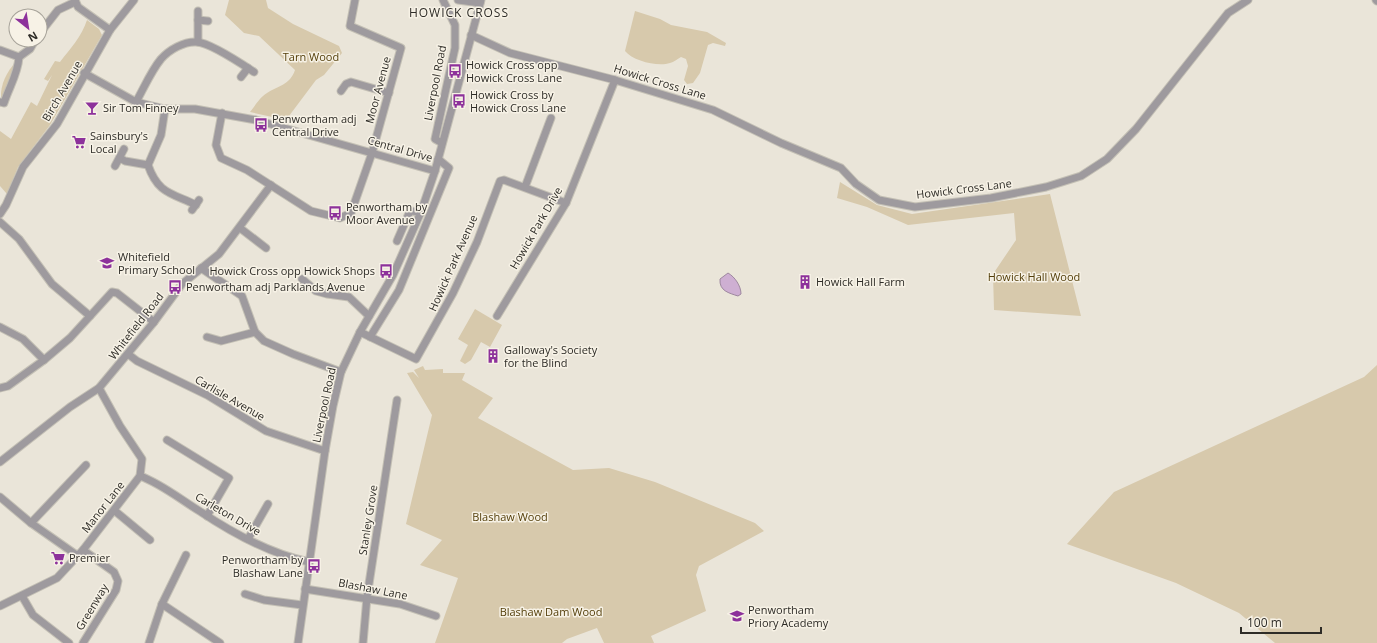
<svg xmlns="http://www.w3.org/2000/svg" width="1377" height="643" viewBox="0 0 1377 643" font-family="'Open Sans',sans-serif">
<style>
.green{fill:#d7c9ac}
.water{fill:#ceafd2;stroke:#9e889f}
.lines{fill:none;stroke-linecap:round;stroke-linejoin:round}
.minor-casing{stroke:#c4c0b5;stroke-width:9}
.minor{stroke:#9e9a9e;stroke-width:7}
.labels{text-anchor:middle;stroke-width:3;stroke-linejoin:round;paint-order:stroke}
.park-label{font-size:11px;fill:#533e09;stroke:#f7f2e6}
.poi-label{font-size:11px;fill:#2e2c27;stroke:#f7f2e6;text-anchor:start}
.street-label{font-size:11px;fill:#2e2c27;stroke:#f7f2e6}
.neighbourhood-label{font-size:12px;letter-spacing:1px;fill:#2e2c27;stroke:#f7f2e6}
</style>
<rect width="100%" height="100%" fill="#eae5d9"/>
<g class="green">
<path d="M229 0H266L268 8 293 24 339 46 342 53 324 75 316 80 286 120 250 112C255 106 260 97 267 93 278 86 290 85 295 70L259 36 244 33 225 15Z"/>
<path d="M635 11 660 19 671 25 707 32 726 43 725 46 713 43 708 45 700 73 693 83 687 84 684 80 688 66 686 59 681 57C677 59 674 62 670 63 658 67 633 61 625 51Z"/>
<path d="M87 20 99 29 102 35 50 125 18 167 7 194 0 186V131L11 139 31 102 37 106 52 75 48 81 44 79 55 61 60 62C70 49 82 36 87 20Z"/>
<path d="M16 62 4 96 1 98C0 85 7 71 16 62Z"/>
<path d="M840 182 877 205 912 214 1050 194 1081 316 994 310 993 274 1016 240 1014 213 908 225 867 207 837 198Z"/>
<path d="M475 309 502 325 490 347 481 342 471 360 465 364 460 361 468 345 458 339Z"/>
<path d="M1377 365V643H1275L1239 613 1176 583 1067 544 1114 492 1364 377Z"/>
<path d="M423 366 425 370 443 369V373H465L462 380 493 398 478 418 573 470 609 468 655 482 755 523 764 531 699 566 696 575 706 611 651 636 654 643H604L597 628 567 639 562 643H435L458 578 420 565 442 540 406 524 432 415 407 373 413 372 419 378 414 370Z"/>
</g>
<path class="water" d="M728 273C735 277 741 286 741 294L738 296C729 293 719 291 720 279Z"/>
<g class="lines">
<defs>
<g id="minor">
<path d="M75 0 78 7 110 30"/>
<path d="M458 0 480 3"/>
<path d="M1376 0 1377 1"/>
<path d="M198 20 208 21"/>
<path d="M40 33 58 10 75 2"/>
<path d="M471 35 510 53 615 80 713 110 781 143 841 168 856 184 879 200 915 207 991 198 1046 187 1081 176 1107 159 1136 129 1228 13 1248 0"/>
<path d="M198 42V11"/>
<path d="M0 50 19 57 30 49 35 40"/>
<path d="M84 73 136 102 165 109H195L256 120 435 171"/>
<path d="M241 77 248 68"/>
<path d="M341 91 346 84 351 82 389 93"/>
<path d="M0 102 4 103C9 87 18 74 19 57"/>
<path d="M136 102C144 88 151 71 161 59 169 50 184 41 197 42 210 43 242 64 254 72"/>
<path d="M165 109 161 135 148 165C158 194 172 193 196 205"/>
<path d="M222 113 216 145 221 158 247 170 311 211 340 218 351 213 372 153 401 48 350 26 355 0"/>
<path d="M442 143 435 139 455 48V25L443 0"/>
<path d="M120 158 125 161 148 165"/>
<path d="M115 166 124 149"/>
<path d="M525 187 551 118"/>
<path d="M192 210 199 200"/>
<path d="M0 214 6 205 23 167 57 124 110 30 134 0"/>
<path d="M0 222 19 239 52 284 90 316"/>
<path d="M240 228 266 248"/>
<path d="M397 241 410 211 421 212"/>
<path d="M201 268 242 296 255 332 264 341 293 354 341 372"/>
<path d="M302 279 316 291 327 294 349 297 369 316"/>
<path d="M497 316 566 203 615 80"/>
<path d="M0 327 23 339 44 360"/>
<path d="M360 332 416 359 453 293 477 242 500 181 504 180 566 203"/>
<path d="M207 337 221 341 255 332"/>
<path d="M370 337 399 290 449 168 438 159"/>
<path d="M128 354 137 361 207 395 266 431 325 451"/>
<path d="M0 388 8 386 44 360 70 338 112 292 117 293 154 322"/>
<path d="M167 440 229 478 207 516"/>
<path d="M0 462 70 407 99 388 154 322 182 284 219 254 271 185"/>
<path d="M140 476C162 484 181 500 201 512 234 534 271 554 309 562"/>
<path d="M0 497 31 523 78 556"/>
<path d="M115 511 150 540"/>
<path d="M31 523 86 465"/>
<path d="M248 539 268 504"/>
<path d="M305 589 400 604 436 616"/>
<path d="M245 594 264 600 302 605"/>
<path d="M22 596 33 615 69 643"/>
<path d="M162 604 220 643"/>
<path d="M0 606 57 578 83 550 140 476 142 459 120 426 99 388"/>
<path d="M83 643 116 590 118 581 114 572 83 550"/>
<path d="M149 643 162 604 186 555"/>
<path d="M298 643 325 451 333 406 341 372 360 332 393 275 421 212 435 171 481 0"/>
<path d="M363 643 367 597 397 400"/>
</g>
</defs>
<use href="#minor" class="minor-casing"/>
<use href="#minor" class="minor"/>
</g>
<defs>
<symbol id="bus-bare" viewBox="-9 -9 18 18"><path d="M-5-6H5V4H4V6H2V4H-2V6H-4V4H-5ZM-3.5-4V0h7V-4ZM-3.5 1.2v1.5H-2V1.2ZM2 1.2v1.5H3.5V1.2Z" fill="#8d319b" stroke="#f7f2e6" stroke-width="2.5" paint-order="stroke"/></symbol>
<symbol id="bar-bare" viewBox="-9 -9 18 18"><path d="M-6-5H6L.8 .8V4.5H3.5V6h-7V4.5H-.8V.8Z" fill="#8d319b" stroke="#f7f2e6" stroke-width="2.5" paint-order="stroke"/></symbol>
<symbol id="supermarket-bare" viewBox="-9 -9 18 18"><path d="M-6-5.5h2.5l.6 2H6L4.5 2H-2.5L-4.4-4H-6ZM-1.5 3.2a1.3 1.3 0 1 0 .1 0ZM3 3.2a1.3 1.3 0 1 0 .1 0Z" fill="#8d319b" stroke="#f7f2e6" stroke-width="2.5" paint-order="stroke"/></symbol>
<symbol id="school-bare" viewBox="-9 -9 18 18"><path d="M0-5L7-2L0 1L-7-2ZM-4 1L0 2.5L4 1V4Q0 6-4 4Z" fill="#8d319b" stroke="#f7f2e6" stroke-width="2.5" paint-order="stroke"/></symbol>
<symbol id="building-bare" viewBox="-9 -9 18 18"><path d="M-4-6H4V6H1V3H-1V6H-4ZM-2.5-4.3h1.7v1.8h-1.7ZM.8-4.3h1.7v1.8H.8ZM-2.5-1h1.7V.8h-1.7ZM.8-1h1.7V.8H.8Z" fill="#8d319b" stroke="#f7f2e6" stroke-width="2.5" paint-order="stroke"/></symbol>
</defs>
<g fill-rule="evenodd">
<use href="#bus-bare" x="445" y="61" width="20" height="20"/>
<use href="#bus-bare" x="449" y="91" width="20" height="20"/>
<use href="#bar-bare" x="82" y="98" width="20" height="20"/>
<use href="#bus-bare" x="251" y="115" width="20" height="20"/>
<use href="#supermarket-bare" x="69" y="132" width="20" height="20"/>
<use href="#bus-bare" x="325" y="203" width="20" height="20"/>
<use href="#school-bare" x="97" y="253" width="20" height="20"/>
<use href="#bus-bare" x="376" y="261" width="20" height="20"/>
<use href="#building-bare" x="795" y="272" width="20" height="20"/>
<use href="#bus-bare" x="165" y="277" width="20" height="20"/>
<use href="#building-bare" x="483" y="346" width="20" height="20"/>
<use href="#supermarket-bare" x="48" y="548" width="20" height="20"/>
<use href="#bus-bare" x="304" y="556" width="20" height="20"/>
<use href="#school-bare" x="727" y="606" width="20" height="20"/>
</g>
<g class="labels">
<g class="park-label">
<text x="311" y="61">Tarn Wood</text>
<text x="1034" y="281">Howick Hall Wood</text>
<text x="510" y="521">Blashaw Wood</text>
<text x="551" y="616">Blashaw Dam Wood</text>
</g>
<g class="poi-label">
<text x="466" y="69">Howick Cross opp<tspan x="466" dy="13">Howick Cross Lane</tspan></text>
<text x="470" y="99">Howick Cross by<tspan x="470" dy="13">Howick Cross Lane</tspan></text>
<text x="103" y="112">Sir Tom Finney</text>
<text x="272" y="123">Penwortham adj<tspan x="272" dy="13">Central Drive</tspan></text>
<text x="90" y="140">Sainsbury's<tspan x="90" dy="13">Local</tspan></text>
<text x="346" y="211">Penwortham by<tspan x="346" dy="13">Moor Avenue</tspan></text>
<text x="118" y="261">Whitefield<tspan x="118" dy="13">Primary School</tspan></text>
<text x="375" y="275" text-anchor="end">Howick Cross opp Howick Shops</text>
<text x="816" y="286">Howick Hall Farm</text>
<text x="186" y="291">Penwortham adj Parklands Avenue</text>
<text x="504" y="354">Galloway's Society<tspan x="504" dy="13">for the Blind</tspan></text>
<text x="69" y="562">Premier</text>
<text x="303" y="564" text-anchor="end">Penwortham by<tspan x="303" dy="13">Blashaw Lane</tspan></text>
<text x="748" y="614">Penwortham<tspan x="748" dy="13">Priory Academy</tspan></text>
</g>
<g class="street-label">
<text transform="translate(660 82) rotate(17)" y="4">Howick Cross Lane</text>
<text transform="translate(435 83) rotate(-79)" y="4">Liverpool Road</text>
<text transform="translate(378 90) rotate(-75)" y="4">Moor Avenue</text>
<text transform="translate(62 91) rotate(-60)" y="4">Birch Avenue</text>
<text transform="translate(400 149) rotate(16)" y="4">Central Drive</text>
<text transform="translate(964 189) rotate(-7)" y="4">Howick Cross Lane</text>
<text transform="translate(536 228) rotate(-60)" y="4">Howick Park Drive</text>
<text transform="translate(453 263) rotate(-66)" y="4">Howick Park Avenue</text>
<text transform="translate(136 326) rotate(-52)" y="4">Whitefield Road</text>
<text transform="translate(230 398) rotate(30)" y="4">Carlisle Avenue</text>
<text transform="translate(324 405) rotate(-78)" y="4">Liverpool Road</text>
<text transform="translate(103 507) rotate(-52)" y="4">Manor Lane</text>
<text transform="translate(228 514) rotate(30)" y="4">Carleton Drive</text>
<text transform="translate(368 520) rotate(-81)" y="4">Stanley Grove</text>
<text transform="translate(373 589) rotate(11)" y="4">Blashaw Lane</text>
<text transform="translate(92 607) rotate(-59)" y="4">Greenway</text>
</g>
<g class="neighbourhood-label">
<text x="459" y="17">HOWICK CROSS</text>
</g>
</g>
<g transform="translate(28 28) rotate(150)"><circle r="19" fill="#f7f2e6" stroke="#a7a39a"/>
<path d="M0-3L7 15L0 10L-7 15Z" fill="#8d319b"/>
<text y="-6" font-size="11" font-weight="bold" text-anchor="middle" fill="#2e2c27">N</text>
</g>
<path d="M1241 627v6h80v-6" fill="none" stroke="#2e2c27" stroke-width="2"/>
<text x="1247" y="627" font-size="12" fill="#2e2c27" stroke="#f7f2e6" stroke-width="3" paint-order="stroke">100 m</text>
</svg>
